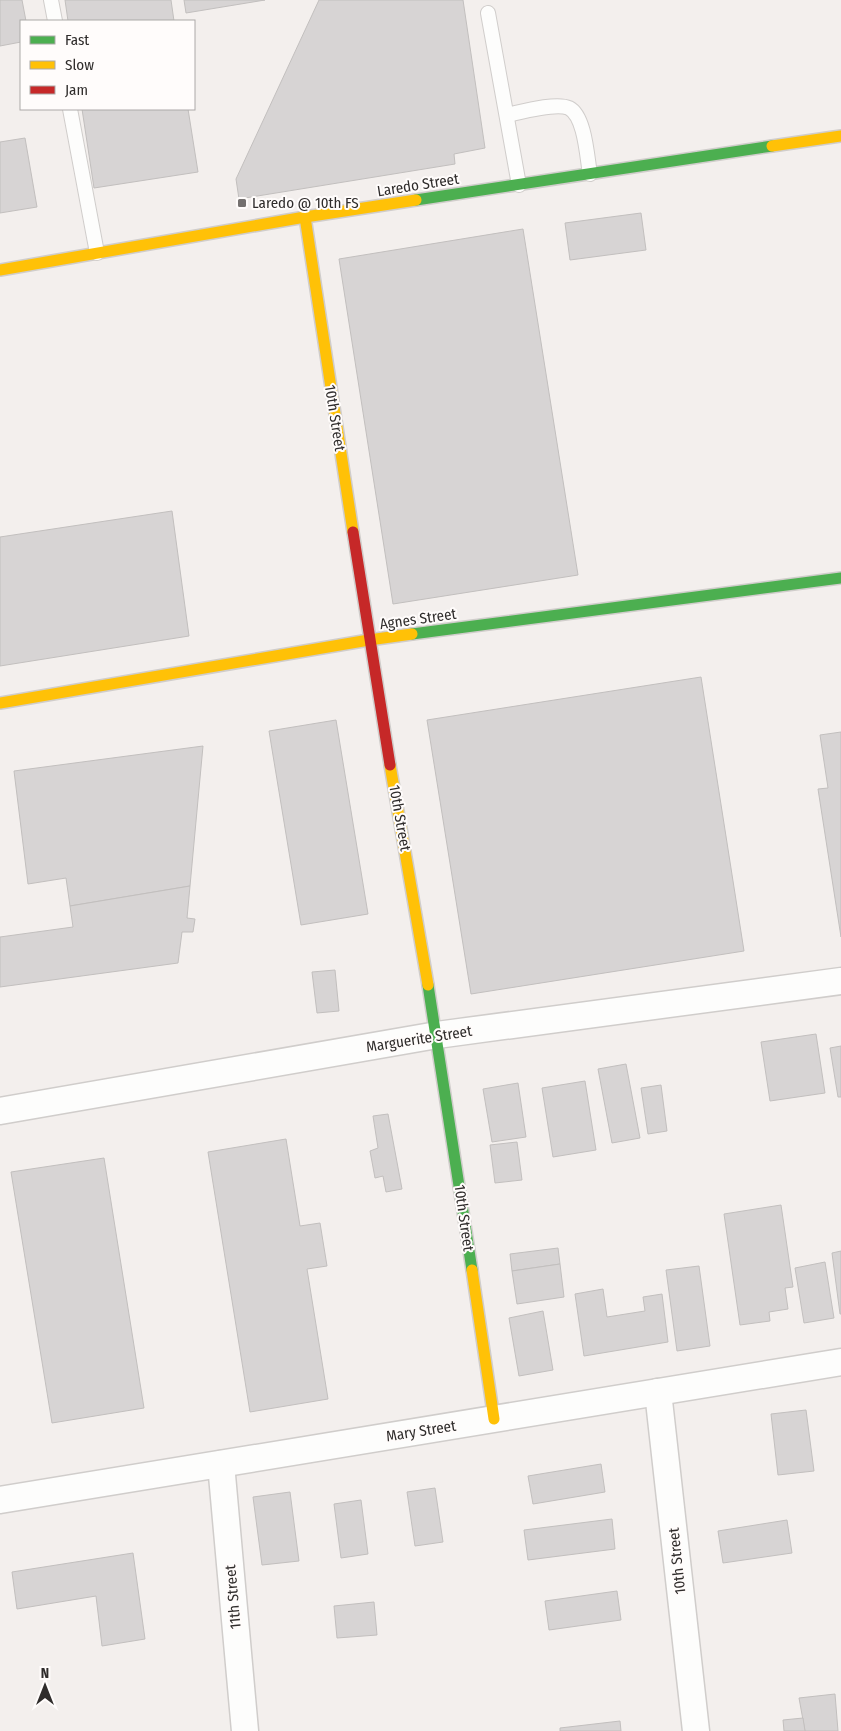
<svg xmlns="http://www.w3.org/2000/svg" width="841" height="1731" viewBox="0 0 841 1731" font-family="'Fira Sans Condensed',sans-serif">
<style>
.building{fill:#d7d4d4;stroke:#c2bfbe}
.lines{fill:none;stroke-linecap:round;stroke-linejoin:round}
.lane-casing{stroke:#d0cdcb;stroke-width:16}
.street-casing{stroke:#d0cdcb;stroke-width:29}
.fast-casing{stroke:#d0cdcb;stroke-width:14}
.slow-casing{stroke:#d0cdcb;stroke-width:14}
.jam-casing{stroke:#d0cdcb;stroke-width:14}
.lane{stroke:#fdfdfc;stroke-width:14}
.street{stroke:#fdfdfc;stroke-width:26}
.fast{stroke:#4caf50;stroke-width:11}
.slow{stroke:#ffc107;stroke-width:11}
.jam{stroke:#c62828;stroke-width:11}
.poi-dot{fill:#74706f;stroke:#fffcfb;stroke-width:2}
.labels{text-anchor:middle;stroke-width:4;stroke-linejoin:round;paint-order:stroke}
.street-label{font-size:15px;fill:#2f2c2b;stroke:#fffcfb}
.poi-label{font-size:15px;fill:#2f2c2b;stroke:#fffcfb;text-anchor:start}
</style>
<rect width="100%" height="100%" fill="#f3efed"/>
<g class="building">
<path d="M0 0H22L26 21H21V42L0 46Z"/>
<path d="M65 0H171L174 21H68Z"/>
<path d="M184 0H265L186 13Z"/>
<path d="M319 0H463L485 148 454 154 455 164 239 199 236 179Z"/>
<path d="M82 109H188L198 172 94 188Z"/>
<path d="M25 138 37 207 0 213V142Z"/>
<path d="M641 213 646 250 570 260 565 223Z"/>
<path d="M523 229 578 575 393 604 339 259Z"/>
<path d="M172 511 189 636 0 666V537Z"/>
<path d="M701 677 744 951 471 994 427 720Z"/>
<path d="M336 720 368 914 301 925 269 731Z"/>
<path d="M841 732V937L818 789 828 788 820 735Z"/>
<path d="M203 746 190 886 70 906 66 878 28 884 14 771Z"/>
<path d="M190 886 187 918 195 919 193 932H182L178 963 0 987V937L73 927 70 906Z"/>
<path d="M335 970 339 1011 317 1013 312 972Z"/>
<path d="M816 1034 825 1093 770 1101 761 1042Z"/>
<path d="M841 1046V1097H838L830 1048Z"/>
<path d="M626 1064 640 1138 612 1143 598 1069Z"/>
<path d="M585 1081 596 1150 553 1157 542 1088Z"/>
<path d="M518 1083 526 1137 492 1142 483 1089Z"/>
<path d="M661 1085 667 1131 648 1134 641 1088Z"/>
<path d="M388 1114 402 1189 386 1192 383 1176 375 1178 370 1151 378 1148 373 1116Z"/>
<path d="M286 1139 300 1226 320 1223 327 1266 307 1269 328 1399 250 1412 208 1152Z"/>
<path d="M517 1142 522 1180 495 1183 490 1145Z"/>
<path d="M104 1158 144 1408 52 1423 11 1172Z"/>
<path d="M781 1205 793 1287 785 1288 788 1309 769 1312 770 1321 740 1325 724 1214Z"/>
<path d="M558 1248 560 1264 512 1271 510 1254Z"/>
<path d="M841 1251V1314H840L832 1253Z"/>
<path d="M825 1262 834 1318 804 1323 795 1268Z"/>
<path d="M560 1264 564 1297 517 1304 512 1271Z"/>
<path d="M699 1266 710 1346 677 1351 666 1270Z"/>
<path d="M603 1289 607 1317 645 1311 643 1297 662 1294 668 1342 584 1356 575 1294Z"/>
<path d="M543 1311 553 1370 519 1376 509 1318Z"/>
<path d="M806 1410 814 1471 778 1475 771 1414Z"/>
<path d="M601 1464 605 1492 533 1504 528 1476Z"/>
<path d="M435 1488 443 1542 415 1546 407 1492Z"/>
<path d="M290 1492 299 1561 262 1565 253 1497Z"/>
<path d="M361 1500 368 1554 341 1558 334 1504Z"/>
<path d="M612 1519 615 1549 528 1560 524 1530Z"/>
<path d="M787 1520 792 1553 723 1563 718 1531Z"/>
<path d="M133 1553 145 1639 102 1646 96 1596 17 1609 12 1572Z"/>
<path d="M617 1591 621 1620 549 1630 545 1601Z"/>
<path d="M374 1602 377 1635 337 1638 334 1606Z"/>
<path d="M835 1694 838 1731H805L799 1698Z"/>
<path d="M803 1718 805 1731H784L783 1720Z"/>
<path d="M620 1721 621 1731H560V1728Z"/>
</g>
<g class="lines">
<defs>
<g id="lane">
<path d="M51 0 55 21"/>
<path d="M488 13 519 185"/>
<path d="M70 109 97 253"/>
<path d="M507 115C521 112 556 102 569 108 585 116 587 157 590 174"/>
</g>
<g id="street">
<path d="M0 1111 437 1035 841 981"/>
<path d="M658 1392 696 1731"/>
<path d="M221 1464 245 1731"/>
<path d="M0 1500 841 1362"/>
</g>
<g id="fast">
<path d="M416 200 772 146"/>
<path d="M412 634 841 578"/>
<path d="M428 985 472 1270"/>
</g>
<g id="slow">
<path d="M772 146 841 136"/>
<path d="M305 217 353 532"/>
<path d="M0 270 305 217 416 200"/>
<path d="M0 703 369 640 412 634"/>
<path d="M390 765 428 985"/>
<path d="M472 1270 494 1419"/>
</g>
<path id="jam" d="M353 532 390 765"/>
</defs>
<use href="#lane" class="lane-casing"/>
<use href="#street" class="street-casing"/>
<use href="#fast" class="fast-casing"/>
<use href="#slow" class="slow-casing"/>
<use href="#jam" class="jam-casing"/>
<use href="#lane" class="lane"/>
<use href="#street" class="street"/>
<use href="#fast" class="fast"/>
<use href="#slow" class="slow"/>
<use href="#jam" class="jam"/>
</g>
<rect class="poi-dot" x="237" y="198" width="10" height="10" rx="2.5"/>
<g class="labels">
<g class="street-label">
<text transform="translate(418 185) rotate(-9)" y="5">Laredo Street</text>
<text transform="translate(335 418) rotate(81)" y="5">10th Street</text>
<text transform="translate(418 619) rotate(-8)" y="5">Agnes Street</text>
<text transform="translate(400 818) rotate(80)" y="5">10th Street</text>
<text transform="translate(419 1039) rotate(-9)" y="5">Marguerite Street</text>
<text transform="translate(464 1218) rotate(82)" y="5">10th Street</text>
<text transform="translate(421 1431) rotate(-9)" y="5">Mary Street</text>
<text transform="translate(677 1561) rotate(-96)" y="5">10th Street</text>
<text transform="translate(233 1597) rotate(-95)" y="5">11th Street</text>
</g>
<g class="poi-label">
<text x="252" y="208">Laredo @ 10th FS</text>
</g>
</g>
<rect x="20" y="20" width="175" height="90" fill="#fffcfb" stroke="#aca9a8"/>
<rect x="30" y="36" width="25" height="8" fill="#4caf50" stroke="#aca9a8"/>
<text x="65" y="45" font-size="15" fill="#2f2c2b">Fast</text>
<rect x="30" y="61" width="25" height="8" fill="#ffc107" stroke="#aca9a8"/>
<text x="65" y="70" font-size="15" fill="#2f2c2b">Slow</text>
<rect x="30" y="86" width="25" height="8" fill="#c62828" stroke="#aca9a8"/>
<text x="65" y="95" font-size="15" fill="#2f2c2b">Jam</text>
<g transform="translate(45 1686)" stroke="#fffcfb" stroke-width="4" paint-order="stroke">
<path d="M0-4L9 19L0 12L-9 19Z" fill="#2f2c2b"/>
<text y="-8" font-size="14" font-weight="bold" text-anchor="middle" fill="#2f2c2b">N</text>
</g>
</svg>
